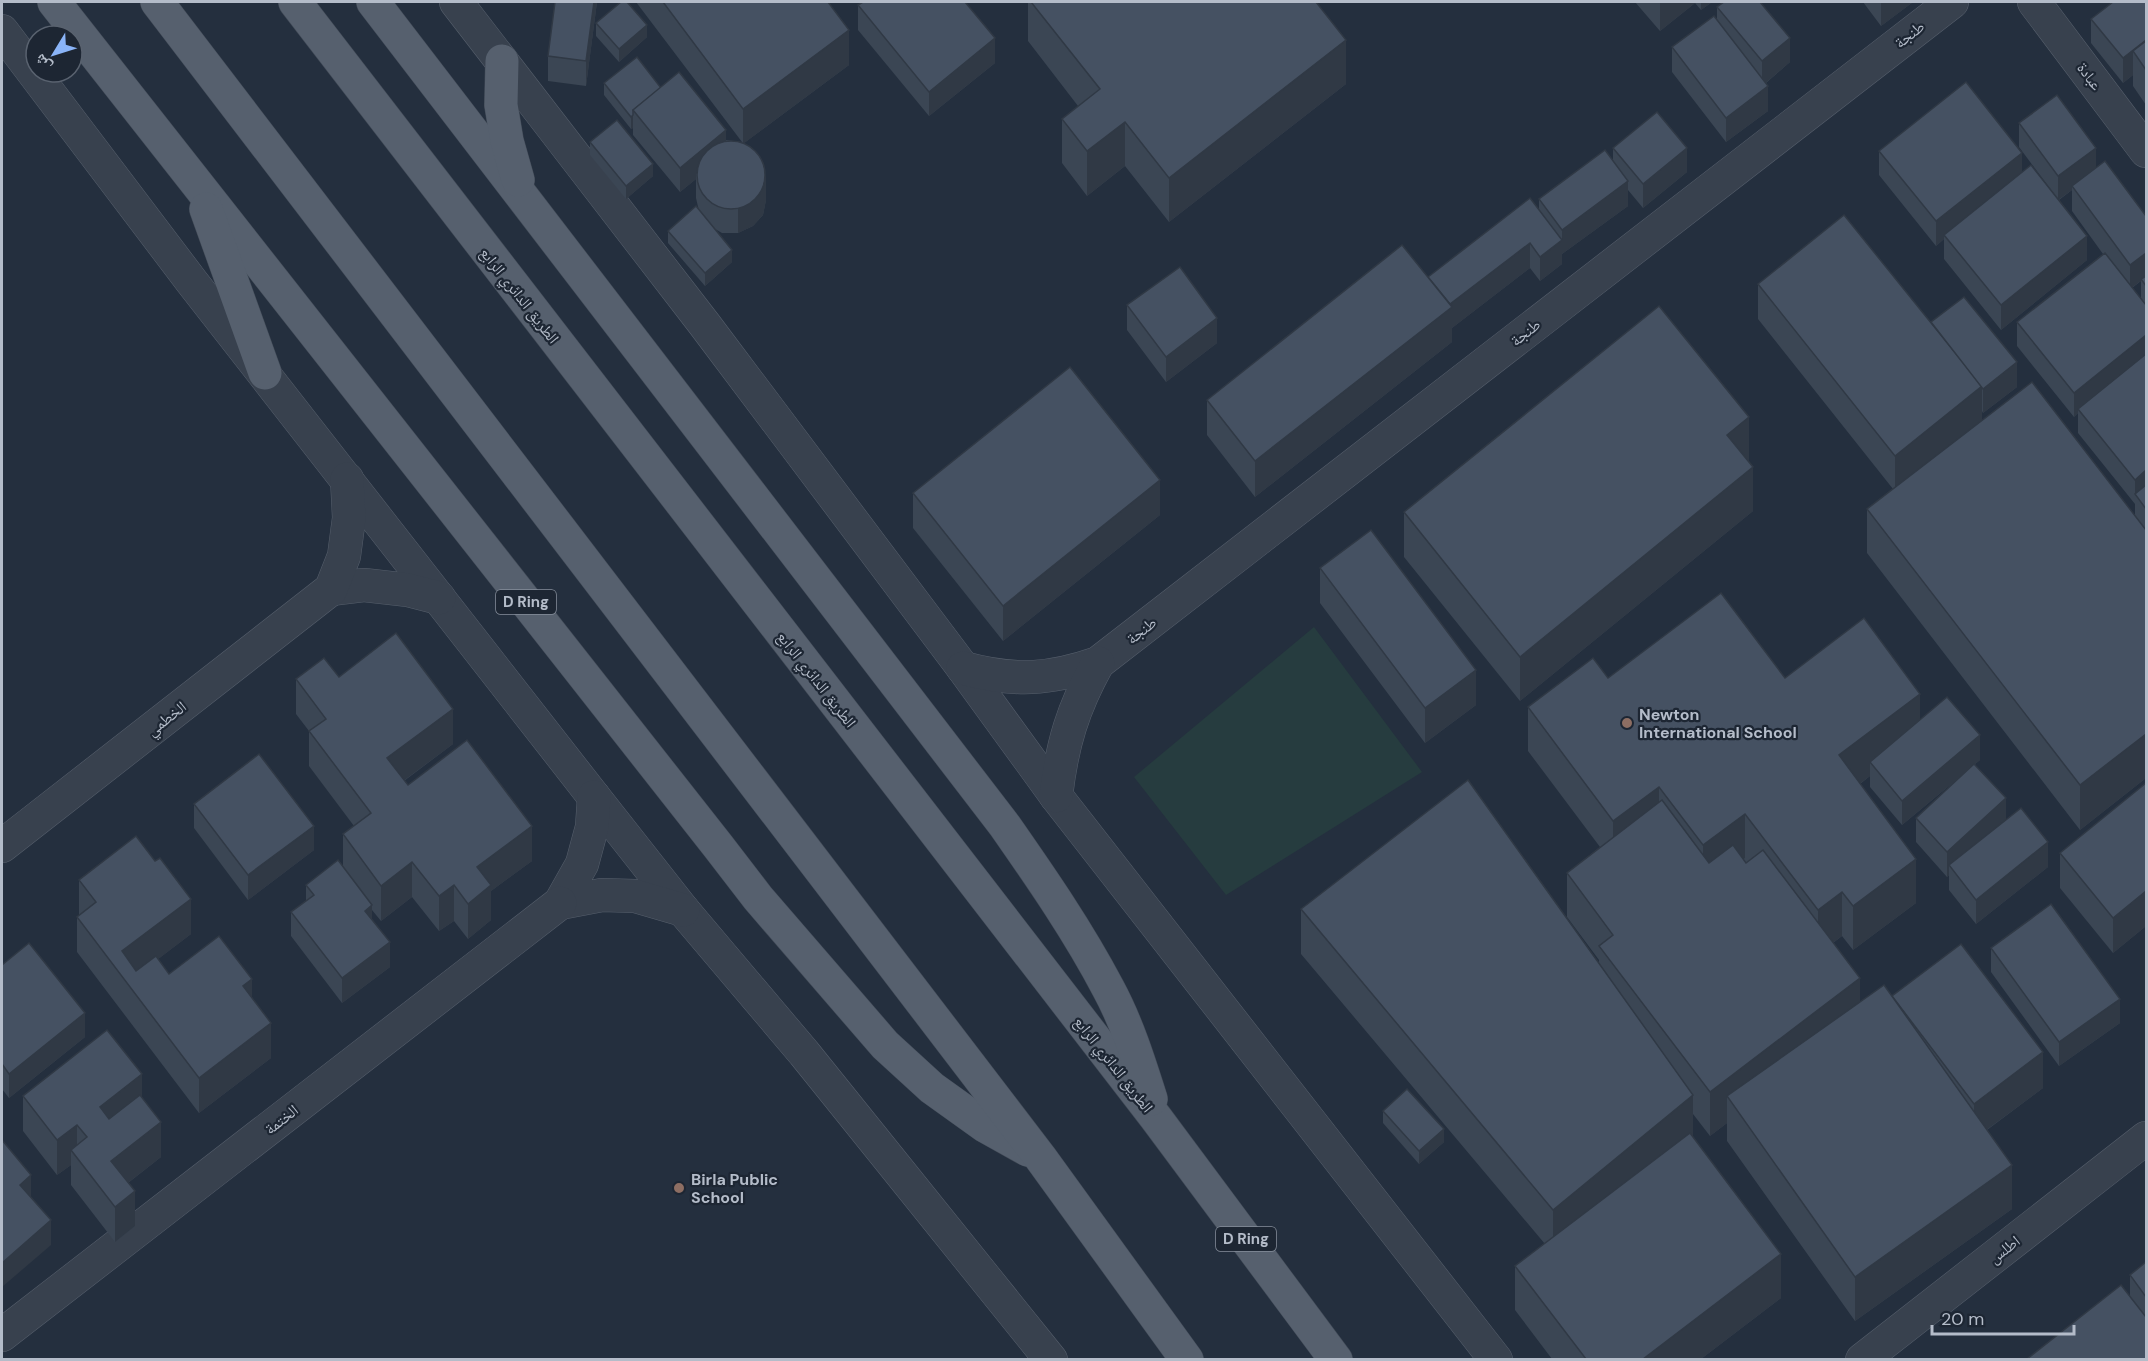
<svg xmlns="http://www.w3.org/2000/svg" width="2148" height="1361" viewBox="0 0 2148 1361" font-family="'DM Sans','Noto Naskh Arabic',sans-serif">
<style>
.green{fill:#263c3f}
.lines{fill:none;stroke-linecap:round;stroke-linejoin:round}
.street-casing{stroke:#565f6c;stroke-width:34}
.primary-casing{stroke:#414a57;stroke-width:34}
.street{stroke:#38414e;stroke-width:33}
.primary{stroke:#56606e;stroke-width:33}
.wall{fill:#3b4654;fill-rule:evenodd}
.shaded-wall{fill:#303945}
.building{fill:#455162;stroke:#303945;stroke-width:1.5}
.education-dot{fill:#8d6e63;stroke:#1d2633;stroke-width:2}
.labels{text-anchor:middle;stroke-width:4.5;stroke-linejoin:round;paint-order:stroke}
.shield{fill:#1d2633;stroke:#878f9c;stroke-width:1.5}
.shield-label{font-size:15px;font-weight:bold;fill:#b4bcc9}
.street-label{font-size:16px;fill:#b4bcc9;stroke:#1d2633}
.poi-label{font-size:16px;font-weight:bold;fill:#b4bcc9;stroke:#1d2633;text-anchor:start}
</style>
<rect width="100%" height="100%" fill="#242f3e"/>
<path class="green" d="M1314 627 1422 772 1226 895 1134 777Z"/>
<g class="lines">
<defs>
<g id="street">
<path d="M456 2 705 325 963 668 1056 796 1496 1360"/>
<path d="M2034 2 2146 151"/>
<path d="M2 31 192 282 594 797 683 910 804 1053 1051 1360"/>
<path d="M331 589 364 585 408 590 439 598"/>
<path d="M963 668C1014 682 1049 680 1098 663L1952 2"/>
<path d="M1056 796C1062 744 1073 708 1098 663"/>
<path d="M594 797 592 827 582 864 560 903 602 895 635 896 683 910"/>
<path d="M2 846 331 589 344 556 349 518 347 479"/>
<path d="M2 1335 560 903"/>
<path d="M1862 1360 2146 1138"/>
</g>
<g id="primary">
<path d="M54 2 718 846 758 898 885 1045 932 1088 985 1126 1028 1150"/>
<path d="M157 2 1040 1157 1187 1360"/>
<path d="M295 2 1156 1118 1336 1360"/>
<path d="M373 2 1005 826C1042 879 1078 931 1108 988 1127 1023 1139 1061 1151 1099"/>
<path d="M502 61 501 105 507 141 518 180"/>
<path d="M206 209 265 373"/>
</g>
</defs>
<use href="#street" class="street-casing"/>
<use href="#primary" class="primary-casing"/>
<use href="#street" class="street"/>
<use href="#primary" class="primary"/>
</g>
<g class="wall">
<path d="M555 2H597L586 86 548 81V56Z"/>
<path d="M636 2H828L849 65 744 143 766 200 763 215 753 226 738 233H722L715 229 732 262 705 286 668 243V231L699 211 696 198V179L680 192 633 135V128L631 129 604 95V83L661 88 726 140 742 142Z"/>
<path d="M1028 2H1316L1346 84 1169 222 1125 166 1087 196 1062 163V119L1078 106 1028 41Z"/>
<path d="M1635 2H1712L1701 10 1695 3 1660 31Z"/>
<path d="M1863 2H1913L1881 26Z"/>
<path d="M2146 2V105L2133 86V75L2123 83 2091 43V19Z"/>
<path d="M858 5 995 63 929 116 858 30Z"/>
<path d="M1717 7 1790 62 1766 83 1768 111 1726 142 1672 72V47L1717 20Z"/>
<path d="M596 23 647 37 619 62 596 36Z"/>
<path d="M2019 123 2096 168 2146 216V778L2080 830 1867 553V509L1893 489 1758 319V284L1931 323 2017 387 1983 413 1982 411V420L2135 515V504L2078 433V413L2074 417 2017 346V322L2103 254 2072 211V190L2059 200 2087 260 2001 330 1944 259V239L1936 246 1879 175V151L2022 172 2051 190 2019 147ZM2141 281V299L2132 288Z"/>
<path d="M590 142 653 176 626 199 590 155Z"/>
<path d="M1613 148 1687 172 1643 208 1628 190V206L1562 254V264L1540 281 1530 268 1452 328V342L1255 497 1207 435V400L1428 278V277L1539 211V199L1613 161Z"/>
<path d="M1127 305 1217 343 1166 382 1127 330Z"/>
<path d="M1749 462 1753 511 1520 701 1404 557V512Z"/>
<path d="M913 493 1160 515 1003 641 913 528Z"/>
<path d="M1320 568 1476 705 1425 743 1320 603Z"/>
<path d="M339 677 453 744 404 781 408 785 532 861 491 891V920L468 939 454 921 439 931 412 897 381 921 372 910V920L390 967 342 1003 291 936V912L306 901V885L343 866V834L354 826 309 766V731L296 714V679Z"/>
<path d="M1608 678H1785L1920 720 1980 760 1975 764 2006 820 2048 867 1976 924 1949 890V875L1947 877 1916 842V818L1961 776 1902 825 1870 787V776L1860 784 1916 903 1853 950 1842 936 1833 943 1860 1002 1892 996 2043 1088 1987 1130 2012 1209 1855 1321 1727 1141V1123L1710 1136 1693 1114V1137L1781 1298 1701 1359H1552L1515 1310V1266L1545 1244 1301 954V909L1599 963V960L1567 917V873L1600 847 1528 751V707Z"/>
<path d="M2146 783V926L2113 953 2060 888V853Z"/>
<path d="M194 804 314 850 248 900 194 828Z"/>
<path d="M79 880 191 934 158 959 169 974 252 997 271 1058 199 1113 77 952V917L79 915Z"/>
<path d="M1991 948 2120 1023 2059 1066 1991 972Z"/>
<path d="M2 965 85 1037 9 1098 2 1089Z"/>
<path d="M23 1096 142 1097 161 1157 128 1183 135 1226 115 1242 71 1185V1165L57 1175 23 1131Z"/>
<path d="M1383 1111 1444 1142 1419 1164 1383 1123Z"/>
<path d="M2146 1262V1359L2130 1296V1275Z"/>
</g>
<g class="shaded-wall">
<path d="M594 2H597L586 86V61Z"/>
<path d="M1660 2H1695V3L1660 31Z"/>
<path d="M1701 2H1712L1701 10Z"/>
<path d="M1881 2H1913L1881 26Z"/>
<path d="M647 25V37L619 62V49Z"/>
<path d="M849 30V65L743 144V109Z"/>
<path d="M995 38V63L929 116V92Z"/>
<path d="M1790 38V62L1762 86V61Z"/>
<path d="M1346 40V84L1169 222V178Z"/>
<path d="M2146 40 2133 51V75L2123 83V58Z"/>
<path d="M1768 86V111L1726 142V118Z"/>
<path d="M633 115V128L631 129V117Z"/>
<path d="M1125 122V166L1087 196V151Z"/>
<path d="M726 130V154L696 174V179L680 192V168Z"/>
<path d="M1687 148V172L1643 208V184Z"/>
<path d="M2096 148V173L2072 186V190L2058 200V176Z"/>
<path d="M2022 153V177L1944 235V239L1936 246V221Z"/>
<path d="M653 164V176L626 199V186Z"/>
<path d="M766 176V200L763 215 753 226 738 233V208Z"/>
<path d="M1628 181V206L1562 254V264L1540 281V257L1562 240V230Z"/>
<path d="M2087 236V260L2001 330V305Z"/>
<path d="M1530 243V268L1452 328V342L1255 497V461L1450 304Z"/>
<path d="M732 250V262L705 286V273Z"/>
<path d="M2146 253V277L2130 289V265Z"/>
<path d="M1217 318V343L1166 382V357Z"/>
<path d="M2146 335V359L2078 409V413L2074 417V393Z"/>
<path d="M2017 362V387L1983 413V389Z"/>
<path d="M1982 386V421L1895 491V456Z"/>
<path d="M1749 417V462L1727 480V435Z"/>
<path d="M1753 467V511L1520 701V657Z"/>
<path d="M2146 470V495L2135 494V504V480Z"/>
<path d="M1160 480V515L1003 641V606Z"/>
<path d="M1476 670V705L1425 743V708Z"/>
<path d="M1920 694V738L1870 762V776L1839 799V755Z"/>
<path d="M453 709V744L387 793V758Z"/>
<path d="M2146 734V778L2080 830V785Z"/>
<path d="M1980 735V760L1902 825V801Z"/>
<path d="M1659 787V831L1613 865V821Z"/>
<path d="M2006 798V823L1949 865V875L1947 877V852Z"/>
<path d="M1745 814V858L1703 889V845Z"/>
<path d="M314 826V850L248 900V875Z"/>
<path d="M532 826V861L491 891V920L468 939V904L477 867Z"/>
<path d="M2048 842V867L1976 924V900Z"/>
<path d="M1916 859V903L1853 950V906Z"/>
<path d="M412 862V897L381 921V886Z"/>
<path d="M454 885V921L439 931V896Z"/>
<path d="M2146 891V926L2113 953V918Z"/>
<path d="M1842 892V936L1818 954V910Z"/>
<path d="M191 899V934L127 983 122 951Z"/>
<path d="M372 905V929L365 911Z"/>
<path d="M390 942V967L342 1003V978Z"/>
<path d="M1860 978V1023L1727 1096V1123L1710 1136V1092Z"/>
<path d="M252 979V1014L243 986Z"/>
<path d="M2120 999V1023L2059 1066V1042Z"/>
<path d="M85 1013V1037L9 1098V1074Z"/>
<path d="M271 1023V1058L199 1113V1078Z"/>
<path d="M2043 1052V1088L1974 1139V1104Z"/>
<path d="M142 1074V1109L100 1142V1107Z"/>
<path d="M1693 1095V1139L1553 1254V1210Z"/>
<path d="M161 1122V1157L111 1196V1161Z"/>
<path d="M77 1125V1158L71 1150V1165L57 1175V1140Z"/>
<path d="M1444 1129V1142L1419 1164V1151Z"/>
<path d="M2012 1165V1209L1855 1321V1277Z"/>
<path d="M31 1175V1200L20 1185Z"/>
<path d="M135 1191V1226L115 1242V1207Z"/>
<path d="M51 1220V1245L2 1287V1263Z"/>
<path d="M1781 1254V1298L1701 1359H1643Z"/>
</g>
<g class="building">
<path d="M555 2H594L586 61 548 56Z"/>
<path d="M621 2H627L647 25 619 49 596 23Z"/>
<path d="M663 2H828L849 30 743 109Z"/>
<path d="M863 2H965L995 38 929 92 858 5Z"/>
<path d="M1031 2H1316L1346 40 1169 178 1125 122 1087 151 1062 119 1100 89Z"/>
<path d="M1724 2H1760L1790 38 1762 61 1717 7Z"/>
<path d="M2113 2H2146V40L2123 58 2091 19Z"/>
<path d="M1714 16 1768 86 1726 118 1672 47Z"/>
<path d="M2146 41V70L2133 51Z"/>
<path d="M637 57 661 88 633 110V115L631 117 604 83Z"/>
<path d="M679 72 726 130 680 168 633 110Z"/>
<path d="M1966 82 2022 153 1936 221 1879 151Z"/>
<path d="M2057 95 2096 148 2058 176 2019 123Z"/>
<path d="M1657 112 1687 148 1643 184 1613 148Z"/>
<path d="M617 120 653 164 626 186 590 142Z"/>
<circle cx="731" cy="175" r="34"/>
<path d="M1605 150 1628 181 1562 230 1539 199Z"/>
<path d="M2105 161 2146 216V253L2130 265 2072 186Z"/>
<path d="M2031 165 2087 236 2001 305 1944 235Z"/>
<path d="M1530 198 1562 240 1540 257 1530 243 1450 304 1428 277Z"/>
<path d="M696 206 732 250 705 273 668 231Z"/>
<path d="M1844 215 1982 386 1895 456 1758 284Z"/>
<path d="M1402 245 1452 307 1255 461 1207 400Z"/>
<path d="M2105 253 2146 305V335L2074 393 2017 322Z"/>
<path d="M1180 267 1217 318 1166 357 1127 305Z"/>
<path d="M2146 276V286L2141 279Z"/>
<path d="M1964 297 2017 362 1983 389 1931 322Z"/>
<path d="M1659 306 1749 417 1727 435 1753 467 1520 657 1404 512Z"/>
<path d="M2146 354V470L2135 480 2078 409Z"/>
<path d="M1070 367 1160 480 1003 606 913 493Z"/>
<path d="M2032 382 2146 530V734L2080 785 1867 509Z"/>
<path d="M2146 485V509L2135 494Z"/>
<path d="M1371 530 1476 670 1425 708 1320 568Z"/>
<path d="M1721 593 1785 678 1864 618 1920 694 1839 755 1916 859 1853 906 1842 892 1818 910 1745 814 1703 845 1659 787 1613 821 1528 707 1593 658 1608 678Z"/>
<path d="M396 633 453 709 387 758 408 785 467 740 532 826 477 867 491 885 468 904 454 885 439 896 412 862 381 886 343 834 371 813 309 731 326 719 296 679 324 658 339 677Z"/>
<path d="M1947 697 1980 735 1902 801 1870 762Z"/>
<path d="M259 754 314 826 248 875 194 804Z"/>
<path d="M1974 764 2006 798 1947 852 1916 818Z"/>
<path d="M1468 780 1693 1095 1553 1210 1301 909Z"/>
<path d="M2146 783V891L2113 918 2060 853Z"/>
<path d="M1662 800 1709 863 1733 845 1746 863 1763 850 1860 978 1710 1092 1599 946 1613 935 1567 873Z"/>
<path d="M2021 808 2048 842 1976 900 1949 865Z"/>
<path d="M136 836 155 861 160 858 191 899 122 951 136 971 156 956 169 974 219 936 252 979 243 986 271 1023 199 1078 77 917 96 902 79 880Z"/>
<path d="M338 860 372 905 365 911 390 942 342 978 291 912 314 895 306 885Z"/>
<path d="M2051 904 2120 999 2059 1042 1991 948Z"/>
<path d="M29 943 85 1013 9 1074 2 1064V965Z"/>
<path d="M1961 944 2043 1052 1974 1104 1892 996Z"/>
<path d="M1884 985 2012 1165 1855 1277 1727 1096Z"/>
<path d="M107 1030 142 1074 100 1107 109 1119 140 1095 161 1122 111 1161 135 1191 115 1207 71 1150 87 1137 77 1125 57 1140 23 1096Z"/>
<path d="M1407 1089 1444 1129 1419 1151 1383 1111Z"/>
<path d="M1690 1133 1781 1254 1643 1359H1586L1515 1266Z"/>
<path d="M2 1140 31 1175 20 1185 51 1220 2 1263Z"/>
<path d="M2146 1262V1297L2130 1275Z"/>
<path d="M2121 1285 2146 1317V1359H2027Z"/>
</g>
<g class="education-dot">
<circle cx="1627" cy="723" r="6"/>
<circle cx="679" cy="1188" r="6"/>
</g>
<g class="labels">
<g class="shield">
<rect x="496" y="590" width="60" height="24" rx="4.5"/>
<rect x="1216" y="1227" width="60" height="24" rx="4.5"/>
</g>
<g class="shield-label">
<text x="526" y="607">D Ring</text>
<text x="1246" y="1244">D Ring</text>
</g>
<g class="street-label">
<text transform="translate(1909 34) rotate(-38)" y="6">طنجة</text>
<text transform="translate(2090 76) rotate(53)" y="6">عبادة</text>
<text transform="translate(520 295) rotate(52)" y="6">الطريق الدائري الرابع</text>
<text transform="translate(1525 332) rotate(-38)" y="6">طنجة</text>
<text transform="translate(1141 630) rotate(-38)" y="6">طنجة</text>
<text transform="translate(817 679) rotate(52)" y="6">الطريق الدائري الرابع</text>
<text transform="translate(166 718) rotate(-38)" y="6">الخطمي</text>
<text transform="translate(1114 1064) rotate(52)" y="6">الطريق الدائري الرابع</text>
<text transform="translate(281 1119) rotate(-38)" y="6">الختمة</text>
<text transform="translate(2004 1249) rotate(-38)" y="6">اطلس</text>
</g>
<g class="poi-label">
<text x="1639" y="720">Newton<tspan x="1639" dy="18">International School</tspan></text>
<text x="691" y="1185">Birla Public<tspan x="691" dy="18">School</tspan></text>
</g>
</g>
<rect width="2148" height="1361" fill="none" stroke="#b4bcc9" stroke-width="6"/>
<g transform="translate(54 54) rotate(232)"><circle r="28" fill="#1d2633" stroke="#59626f" stroke-width="1.5"/>
<path d="M0-4.5L10 22L0 15L-10 22Z" fill="#8ab4f8"/>
<text y="-9" font-size="16" font-weight="bold" text-anchor="middle" fill="#b4bcc9">ش</text>
</g>
<path d="M1932 1325v9h142v-9" fill="none" stroke="#b4bcc9" stroke-width="3"/>
<text x="1941" y="1325" font-size="18" fill="#b4bcc9" stroke="#1d2633" stroke-width="4.5" paint-order="stroke">20 m</text>
</svg>
